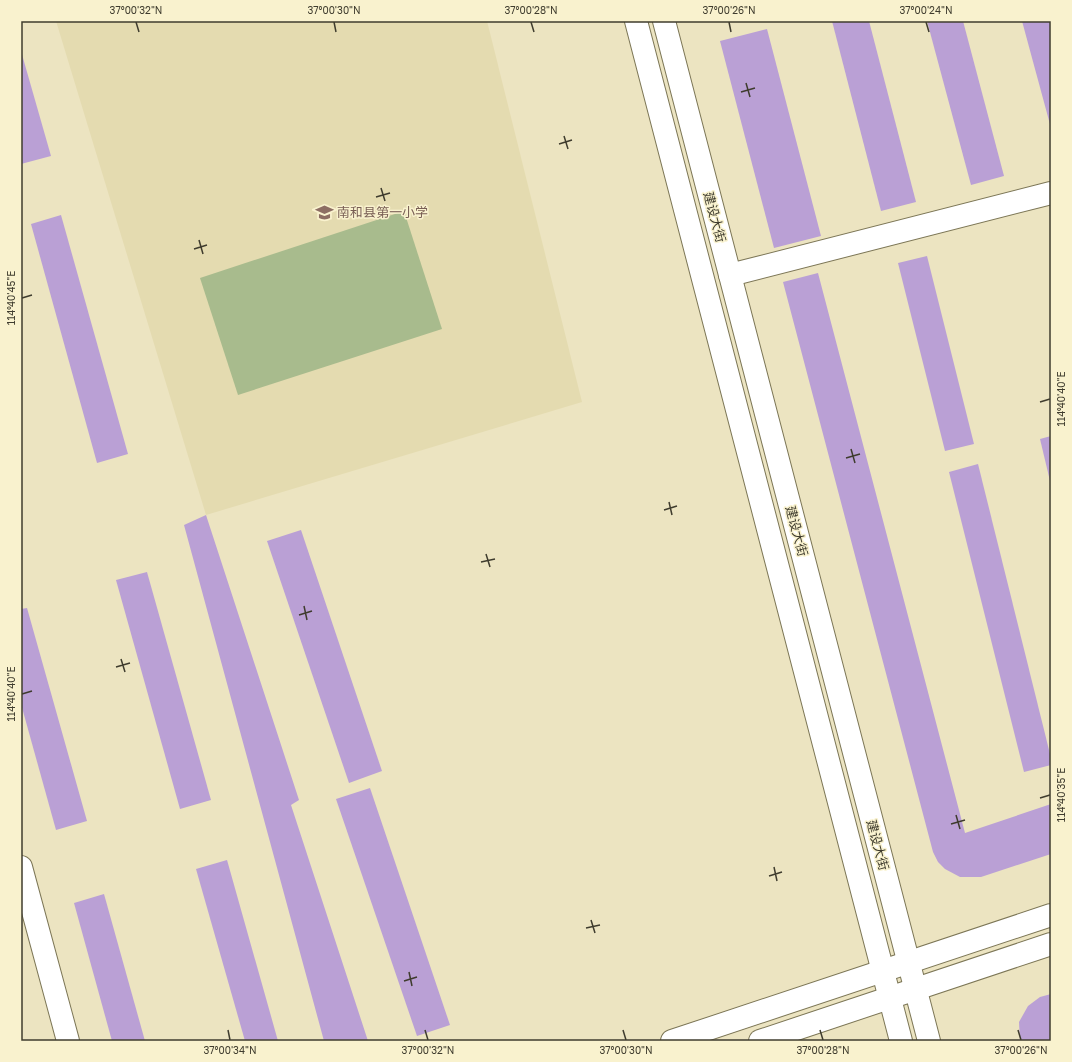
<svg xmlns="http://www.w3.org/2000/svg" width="1072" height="1062" viewBox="0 0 1072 1062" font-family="'Golos Text','Noto Sans SC',sans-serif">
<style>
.built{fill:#e4dbb0}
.green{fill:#a8bb8d}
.building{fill:#baa0d5}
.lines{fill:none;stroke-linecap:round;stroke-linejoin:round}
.minor-casing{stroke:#7c7656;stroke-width:24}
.major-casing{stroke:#7c7656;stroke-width:24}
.minor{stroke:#fff;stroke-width:22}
.major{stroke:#fff;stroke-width:22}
.ticks{fill:none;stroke:#3f3c2e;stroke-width:1.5}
.labels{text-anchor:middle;stroke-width:3;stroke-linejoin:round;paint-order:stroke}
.education-label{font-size:13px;fill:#785e54;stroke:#f9f2ce;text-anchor:start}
.street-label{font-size:13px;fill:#3f3c2e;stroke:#f9f2ce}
.neatline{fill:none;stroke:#3f3c2e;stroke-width:1.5}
.ticks-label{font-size:10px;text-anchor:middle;fill:#3f3c2e}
</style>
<rect width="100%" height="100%" fill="#ece4c1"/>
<path class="built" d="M56 21H487L582 402 206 515Z"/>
<path class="green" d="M404 211 442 329 238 395 200 278Z"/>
<g class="building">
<path d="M832 21H869L916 202 881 211Z"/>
<path d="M927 21H963L1004 176 971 185Z"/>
<path d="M1022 21H1051V128Z"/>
<path d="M767 29 821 236 774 248 720 41Z"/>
<path d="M21 51 51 156 21 164Z"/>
<path d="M61 215 128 454 97 463 31 224Z"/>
<path d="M927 256 974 444 945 451 898 263Z"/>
<path d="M818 273 965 833 1051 804V854L981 877H960L945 869 938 862 933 852 783 282Z"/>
<path d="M1051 436V481H1050L1040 439Z"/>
<path d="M978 464 1051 758V765L1024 772 949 472Z"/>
<path d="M206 515 299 800 291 805 368 1041H324L184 525Z"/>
<path d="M301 530 382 771 349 783 267 541Z"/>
<path d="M147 572 211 800 180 809 116 580Z"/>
<path d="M27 608 87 821 56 830 21 704V609Z"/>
<path d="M370 788 450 1025 417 1036 336 799Z"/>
<path d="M227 860 278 1041H245L196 869Z"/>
<path d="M104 894 145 1041H112L74 903Z"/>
<path d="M1051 994V1041H1020L1019 1022 1028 1006 1040 997Z"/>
</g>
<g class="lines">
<defs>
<g id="minor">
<path d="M636 21 901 1041"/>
<path d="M664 21 929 1041"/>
<path d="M730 275 1051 193"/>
<path d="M21 867 68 1041"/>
</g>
<g id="major">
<path d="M672 1041 1051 915"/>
<path d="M760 1041 1051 944"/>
</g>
</defs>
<use href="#minor" class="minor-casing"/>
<use href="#major" class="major-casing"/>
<use href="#minor" class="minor"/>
<use href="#major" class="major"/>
</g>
<path class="ticks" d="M136 22 139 32M334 22 336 32M531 22 534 32M729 22 731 32M926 22 929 32M746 83 750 97M741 92 755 88M564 136 568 149M559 144 572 140M381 188 385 201M376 197 390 193M199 240 203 254M194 249 207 245M22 298 32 295M1040 402 1050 399M851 449 855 463M846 458 860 454M669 502 672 515M664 510 677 506M486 554 490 567M481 562 495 559M304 606 307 620M299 615 312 611M121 659 125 672M116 667 130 663M22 694 32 691M1040 798 1050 795M956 815 960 829M951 824 965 820M774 867 777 881M769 876 782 872M591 920 595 933M586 928 600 925M409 972 412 986M404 981 417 977M228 1030 230 1040M425 1030 428 1040M623 1030 626 1040M820 1030 823 1040M1018 1030 1021 1040"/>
<defs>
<symbol id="school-bare" viewBox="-9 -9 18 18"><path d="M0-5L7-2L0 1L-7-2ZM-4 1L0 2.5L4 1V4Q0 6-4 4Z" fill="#8d6e63" stroke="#f9f2ce" stroke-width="2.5" paint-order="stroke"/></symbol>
</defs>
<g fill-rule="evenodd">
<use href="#school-bare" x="312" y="200" width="25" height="25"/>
</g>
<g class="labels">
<g class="education-label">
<text x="337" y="217">南和县第一小学</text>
</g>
<g class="street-label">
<text transform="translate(715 217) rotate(75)" y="5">建设大街</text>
<text transform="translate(797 531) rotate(75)" y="5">建设大街</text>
<text transform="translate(878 845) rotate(75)" y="5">建设大街</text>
</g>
</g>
<rect width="1072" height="1062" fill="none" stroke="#f9f2ce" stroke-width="44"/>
<rect x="22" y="22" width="1028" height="1018" class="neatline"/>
<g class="ticks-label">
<text x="136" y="14">37°00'32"N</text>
<text x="334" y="14">37°00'30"N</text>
<text x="531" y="14">37°00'28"N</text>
<text x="729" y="14">37°00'26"N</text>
<text x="926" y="14">37°00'24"N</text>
<text transform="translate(11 298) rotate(-90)" y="4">114°40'45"E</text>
<text transform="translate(1061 399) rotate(-90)" y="4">114°40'40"E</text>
<text transform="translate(11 694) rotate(-90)" y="4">114°40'40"E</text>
<text transform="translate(1061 795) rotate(-90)" y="4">114°40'35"E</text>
<text x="230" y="1054">37°00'34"N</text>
<text x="428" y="1054">37°00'32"N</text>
<text x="626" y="1054">37°00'30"N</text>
<text x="823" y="1054">37°00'28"N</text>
<text x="1021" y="1054">37°00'26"N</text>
</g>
</svg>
